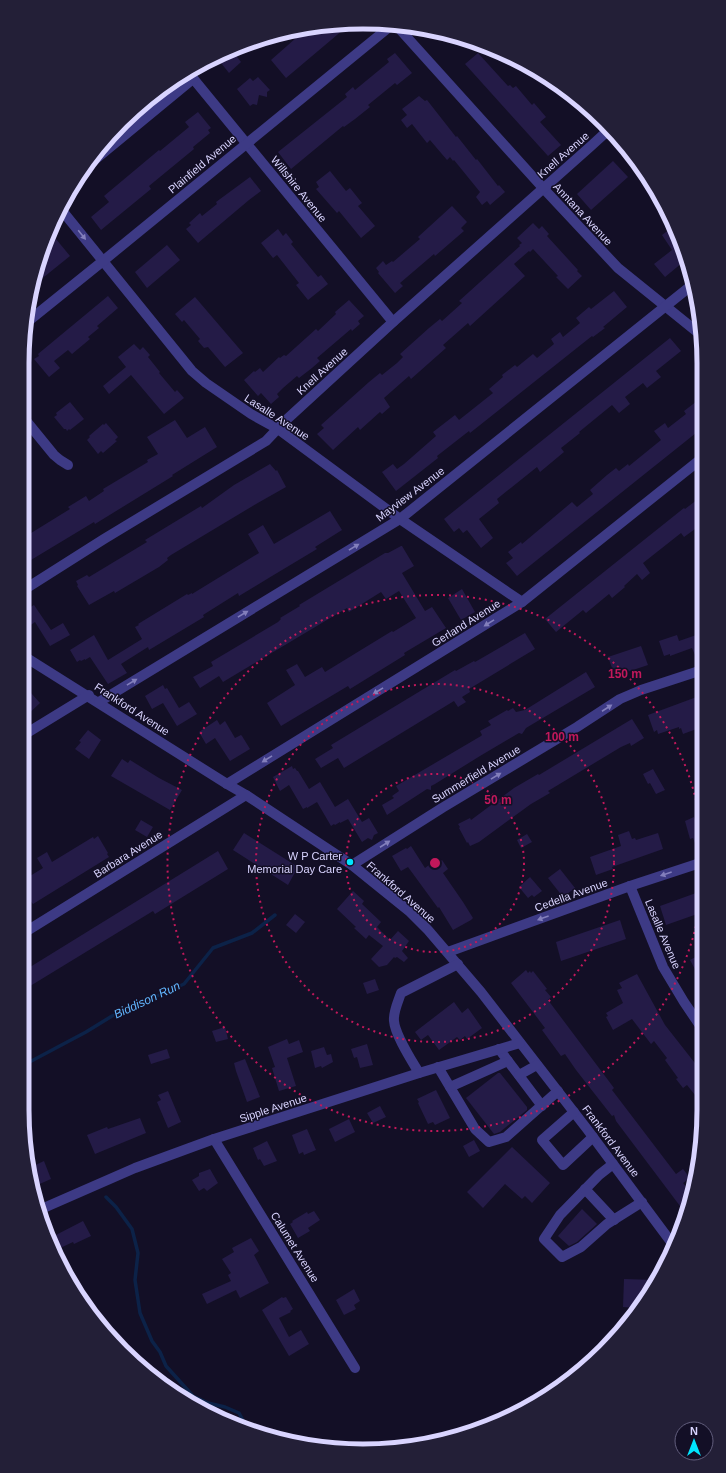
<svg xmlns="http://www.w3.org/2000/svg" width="726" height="1473" viewBox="0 0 726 1473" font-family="Arial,sans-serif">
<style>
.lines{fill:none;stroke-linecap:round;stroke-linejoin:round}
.stream{stroke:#0c2248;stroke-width:3.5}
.building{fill:#241b47}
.minor{stroke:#3d3a85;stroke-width:10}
.oneway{fill:#837fbc}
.ring{fill:none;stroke:#c2185b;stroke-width:2;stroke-dasharray:2 4}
.poi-dot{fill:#00e5ff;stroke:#130f26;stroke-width:1.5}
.labels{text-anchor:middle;stroke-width:3;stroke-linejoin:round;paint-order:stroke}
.street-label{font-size:11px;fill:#d9d4ff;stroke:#130f26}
.poi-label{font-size:11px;fill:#d9d4ff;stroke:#130f26;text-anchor:end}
.water-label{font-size:12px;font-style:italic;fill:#62b6ff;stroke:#130f26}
.rim{fill:none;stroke:#d9d4ff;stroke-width:5}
.centre{fill:#c2185b;stroke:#130f26;stroke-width:2}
.ring-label{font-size:12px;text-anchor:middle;font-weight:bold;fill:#c2185b;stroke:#130f26;stroke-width:3;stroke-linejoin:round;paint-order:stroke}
</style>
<rect width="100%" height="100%" fill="#130f26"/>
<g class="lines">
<g class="stream">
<path d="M22 1066 86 1032 112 1016 184 984 213 948 252 933 275 915"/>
<path d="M106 1197 116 1207 132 1229 138 1253 135 1280 140 1313 152 1341 160 1352 166 1366 193 1396 208 1403 225 1407 239 1413 248 1430"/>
</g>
</g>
<g class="building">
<path d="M350 24 286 78 271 60 296 38 295 36V30L318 25Z"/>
<path d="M234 53 241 62 229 73 221 63Z"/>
<path d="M395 53 412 73 397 85 395 83 368 105 370 107 355 119 344 127 343 126 291 169 278 152 347 97 345 94 353 87 355 90 389 62 387 59Z"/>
<path d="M478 53 508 86 510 85 513 88 516 86 532 105 534 103 546 117 540 122 561 145 548 156 465 64Z"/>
<path d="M258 77 270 90 267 92V97L259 95 257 105 253 104 250 106 237 89 250 78 253 81Z"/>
<path d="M419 96 425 101 427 100 456 137 457 136 476 160 477 159 498 186 499 185 505 192 490 205 487 201 482 205 476 197 480 192 454 160 453 161 450 157 447 160 430 140 427 143 412 124 407 128 401 120 407 115 402 109Z"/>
<path d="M198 112 211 128 208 130 210 133 193 147 194 149 149 186 151 189 101 230 91 217 109 202 104 196 147 160 159 150 160 151 189 127 185 122Z"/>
<path d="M613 161 628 177 591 210 577 194Z"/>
<path d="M330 171 346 191 350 188 362 203 358 206 375 226 361 238 339 211 337 213 316 189 319 187 316 182Z"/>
<path d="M250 177 261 191 249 200 198 243 186 229 191 225 189 223 200 213 202 216 217 204 216 202Z"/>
<path d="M452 206 467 222 461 228 464 231 435 256 434 254 400 283 403 286 395 293 378 273 379 272 376 268 383 261 386 265 392 261 393 262 420 239 418 237Z"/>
<path d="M533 223 539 229 542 226 549 234 547 236 578 270 577 271 582 276 568 289 556 277 558 276 533 249 530 252 529 251 514 264 525 276 470 326 468 323 443 345 446 348 411 379 409 376 384 398 390 407 382 414 380 412 360 430 358 427 333 450 317 434 324 428 321 425 369 382 380 373 382 375 397 363 403 357 400 354 429 328 440 319 442 321 462 303 459 301 520 246 519 245 522 243 517 238Z"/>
<path d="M278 229 283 236 286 233 293 242 291 244 318 277 321 275 328 284 308 300 296 285 299 283 277 255 273 258 261 243Z"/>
<path d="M670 229 681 243 688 270 682 263 665 277 654 264 672 250 662 235Z"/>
<path d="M56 239 70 256 39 281 34 274 43 250Z"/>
<path d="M167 245 180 260 147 288 135 272Z"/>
<path d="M614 291 627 307 603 327 605 328 593 337 592 336 470 433 469 431 437 456 438 458 396 491 382 472 393 464 397 469 404 464 436 436 433 432 455 415 459 420 493 393 489 389 503 377 502 375 515 365 517 367 533 354 537 358 554 344 551 339 560 332 563 337 580 323 576 318 589 307 591 309Z"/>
<path d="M108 296 118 308 97 326 99 328 88 337 90 339 72 354 68 350 54 361 60 368 49 377 34 359 39 356 38 354Z"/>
<path d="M195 297 243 353 225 367 208 347 204 348 198 341 200 339 184 320 182 322 175 314Z"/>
<path d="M349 300 364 316 358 321 360 324 352 331 351 329 317 358 320 361 312 368 299 378 297 376 283 388 277 394 279 397 271 404 261 393 258 396 244 380 254 371 255 372 260 368 263 372 279 357 280 358 284 355 286 356 316 329 318 331 336 314 335 312Z"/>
<path d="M670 338 681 351 656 371 661 377 647 388 643 383 625 397 630 404 619 413 612 405 579 432 580 433 561 448 564 452 540 472 537 467 497 499 499 503 479 519 493 538 481 548 467 530 463 533 459 528 454 532 444 519Z"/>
<path d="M134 344 140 350 143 347 150 355 148 357 160 372 159 373 175 392 177 390 184 398 164 414 131 375 109 394 103 386 126 367 118 357Z"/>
<path d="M697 401 701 406V429L517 576 506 563 513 558 508 552 521 542 522 544 572 502 577 507 593 494 590 490 607 475 616 468 619 471 628 464 629 466 661 440 654 431 665 423 668 428 686 414 684 411Z"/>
<path d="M70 402 84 419 70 430 69 429 67 431 66 429H64L54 417 57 415 56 413Z"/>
<path d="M175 420 187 438 205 427 217 447 172 475 173 476 95 524 94 522 26 563 23 556V538L70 509 68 507 86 496 89 501 104 491 103 489 148 462 147 460 158 454 147 437Z"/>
<path d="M106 423 118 437 115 440 117 441 103 453 101 451 98 454 87 440 90 437 89 436 103 424 104 425Z"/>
<path d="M270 464 276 471 277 470 286 487 256 504 171 555 167 558 168 560 159 567 115 593 114 591 89 605 77 586 78 585 76 581 87 575 89 577 147 542 145 540 201 506 202 508 234 485Z"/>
<path d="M702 496V524L684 537 681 533 643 563 650 573 642 580 637 574 624 586 625 587 612 598 609 594 586 613 583 610 556 632 545 619 684 508 685 509Z"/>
<path d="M330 511 342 530 315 547 317 549 272 576 239 596 238 593 203 615 204 617 149 650 148 647 121 664 127 673 108 684 90 657 85 660V659L81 661 80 660 77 662 70 650 94 635 108 660 142 639 135 627 139 625 138 624 187 594 188 595 192 593V594L259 553 248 534 263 525 274 544Z"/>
<path d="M401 546H402L414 566 402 573 425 611 432 607 446 628 404 653 405 655 350 689 348 686 281 726 267 703 295 685 286 670 297 664 305 677 322 667 325 672 392 631 393 632 416 618 399 591 386 599 381 592 349 612 347 608 223 682 219 676 200 688 193 677 213 666 211 662 278 622 281 619 280 618 300 606 299 605 385 553H388Z"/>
<path d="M462 589 475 612 461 620 448 598Z"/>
<path d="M34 605 51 630 63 623 70 635 50 646 35 622 22 631V612Z"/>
<path d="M525 633 535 649 469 689 470 692 462 697 466 702 458 707 454 701 344 768 338 758 321 768 315 759 333 748 331 745 455 670 456 671 474 661 475 662Z"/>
<path d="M702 633V652L695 655 692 648 670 656V654L664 656 659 641 677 635 679 641Z"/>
<path d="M641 646 648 665 615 676 608 657Z"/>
<path d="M586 672 595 687 526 728 522 734 519 733 480 756 435 784 431 786V790L427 789 387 815 382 805 394 798 392 796 399 791 396 786 481 736 482 735 480 731 491 725 488 721 507 710 508 711 513 708 516 712 525 710Z"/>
<path d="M163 685 165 689 167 688 179 708 189 702 197 714 177 726 163 703 152 709 145 696Z"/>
<path d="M31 693 40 703 22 720V701Z"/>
<path d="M702 695V727L683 734 681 728 679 729V727L658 734 657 730 654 732 648 715Z"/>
<path d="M632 719 644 738 631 746 630 743 621 747 548 791 550 793 531 804 479 842 470 846 468 842 467 843 459 828 460 827 458 824 470 818 471 820 514 788 538 774 539 775Z"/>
<path d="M217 720 220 725 225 721 235 738 241 735 242 736 250 749 230 761 215 738 206 744 199 732Z"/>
<path d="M88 730 101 740 89 759 75 749 81 742 79 741Z"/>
<path d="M122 759 128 763 130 760 159 778 182 790 170 810 111 776Z"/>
<path d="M292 766 293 769 295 768 297 771H298L309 789 320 782 335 807 348 799 362 822 369 818 378 833 374 835 372 840 368 838 362 842 348 819 340 823V822L335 825 334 824 331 826 317 802 307 808V807L303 809 289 785 280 791 273 777Z"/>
<path d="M653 769 665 790 656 794 650 783 648 784 643 774Z"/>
<path d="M694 817 696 822 702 820 703 856H700L693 838 690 839 685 821Z"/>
<path d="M141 820 153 827 147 837 135 830Z"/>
<path d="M629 831 632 839 635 838 636 840 658 833 663 849 612 867 613 869 596 875 590 857 621 846 618 835Z"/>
<path d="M244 833 298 867 288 885 233 850Z"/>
<path d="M527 834 532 842 521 848 517 840Z"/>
<path d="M98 836 108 853 107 854 109 857 33 904 26 895 22 897V881L43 868 37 858 47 852 52 862 93 837 94 839Z"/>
<path d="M411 846 425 868 433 862 435 865 442 860 448 869 443 873 463 902 473 918 471 920 453 930 439 907 438 908 408 867 401 871 392 856 406 848 407 849Z"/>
<path d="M218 851 228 869 155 914 153 911 22 991V972Z"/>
<path d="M560 869 575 888 563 897 548 878Z"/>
<path d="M530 877 542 891 534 897 532 895 528 898 519 887Z"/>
<path d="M353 891 364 901 362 904 381 922 377 927 390 940 398 931 409 941 402 951 408 958 404 962 397 957 395 958 394 957 387 965 379 967 371 959 383 946 369 935 366 939 354 928 356 927 337 909Z"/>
<path d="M696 893H700L703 901V912L666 925 660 906Z"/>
<path d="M295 914 305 922 296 933 286 925Z"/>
<path d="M620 920 626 939 561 961 556 942Z"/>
<path d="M703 953V984L690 960Z"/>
<path d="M526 970 528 973 530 971 531 973 533 971 547 989 545 990 551 997 548 1000 614 1088 612 1090 676 1174 683 1169 690 1178 683 1183 693 1195 686 1214 616 1121 614 1115 612 1116 576 1070 565 1054 561 1056 542 1030 545 1028 511 983Z"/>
<path d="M637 974 665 1025 698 1067 703 1063V1105L687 1085 683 1088 676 1079 678 1078 665 1060 667 1058 654 1041 651 1044 632 1019 613 1030 606 1017 608 1016 606 1013 623 1003 617 990 622 988 619 983Z"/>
<path d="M375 979 379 990 367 994 363 983Z"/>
<path d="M454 1002 462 1013 468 1008 482 1028 467 1039 465 1036 460 1040 457 1037 439 1050 428 1035 421 1040 415 1032Z"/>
<path d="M225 1027 228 1039 216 1042 212 1031Z"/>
<path d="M287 1039 289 1044 299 1040 303 1052 287 1058 296 1086 279 1091 272 1068 275 1067 268 1047Z"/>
<path d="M367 1044 373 1065 360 1068 357 1057 354 1058 351 1049Z"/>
<path d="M324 1047 327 1055 331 1054 333 1062 322 1068 321 1066 315 1068 311 1051Z"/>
<path d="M167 1049 170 1058 151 1064 148 1055Z"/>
<path d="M245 1059 260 1097 247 1102 236 1071 234 1063Z"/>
<path d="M498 1073H500L527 1107V1110L500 1132 494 1134 466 1098Z"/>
<path d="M436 1090 450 1118 435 1125 433 1122 428 1124 418 1103 419 1102 417 1099Z"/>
<path d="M168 1091 181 1122 168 1128 157 1102 161 1100 158 1095Z"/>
<path d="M380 1106 386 1117 373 1123 367 1113Z"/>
<path d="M140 1118 146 1133 95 1154 87 1135 107 1127 108 1129Z"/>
<path d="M349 1119 355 1132 335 1142 329 1129Z"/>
<path d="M307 1129 316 1150 304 1155 303 1152 299 1154 292 1135Z"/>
<path d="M474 1140 480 1151 469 1157 463 1146Z"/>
<path d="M267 1141 277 1161 264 1166 260 1159 258 1160 253 1148Z"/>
<path d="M512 1147 550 1183 532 1203 525 1196 522 1199 505 1184 483 1208 467 1192Z"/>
<path d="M44 1161 51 1179 35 1186 31 1167Z"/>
<path d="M210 1169 218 1183 207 1191 204 1188 199 1191 192 1180 199 1176V1173Z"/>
<path d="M582 1209 597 1224 577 1242 569 1246 558 1236Z"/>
<path d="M314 1211 320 1220 308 1228 310 1231 298 1238 290 1224 293 1222 292 1221 307 1212 308 1214Z"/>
<path d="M83 1221 91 1236 74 1244 73 1242 56 1250 50 1238Z"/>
<path d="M251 1238 259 1251 254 1255 269 1283 240 1298 236 1290 207 1304 202 1294 231 1281 228 1275 231 1273 222 1259 234 1252 232 1248Z"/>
<path d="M624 1279 655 1280 635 1308 623 1307Z"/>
<path d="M354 1289 360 1301 354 1305 356 1309 344 1315 336 1300Z"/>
<path d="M282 1297 283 1298 286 1297 293 1309 290 1311 291 1312 279 1318 289 1337 301 1330 309 1344 289 1356 262 1310Z"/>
</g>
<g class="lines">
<g class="minor">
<path d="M395 24 543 188 618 268 701 335"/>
<path d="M187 71 393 322"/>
<path d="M85 168 193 79"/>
<path d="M60 208 192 371 206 383 251 414 278 429 400 519 522 602"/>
<path d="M26 323 103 261 393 24"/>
<path d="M23 417 54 455 60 460 68 465"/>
<path d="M22 591 104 539 266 441 285 421 393 322 591 146 603 135 610 132"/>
<path d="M701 612 702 614"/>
<path d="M22 655 227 784 246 795 352 865 409 911 428 930 481 992 587 1129 674 1246"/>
<path d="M99 702 400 519 692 285"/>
<path d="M22 736 89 695"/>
<path d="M227 784 522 602 701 459"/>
<path d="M352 865 442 808 577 727 620 699 641 690 702 670"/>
<path d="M630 886 663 967 684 1002 703 1030"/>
<path d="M22 934 246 795"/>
<path d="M448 952 630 886 703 862"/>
<path d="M499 1049 542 1106"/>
<path d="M438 1067 475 1129 489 1142 506 1137 558 1091"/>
<path d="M419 1073C412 1061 395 1035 394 1021 393 1012 398 1002 401 993L458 964"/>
<path d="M519 1075 537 1065"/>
<path d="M450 1087 508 1061"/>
<path d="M574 1112 542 1140 563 1165 593 1137"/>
<path d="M214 1139 355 1368"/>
<path d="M613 1164 599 1175 560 1215 544 1239 562 1257 581 1247 607 1224 642 1202"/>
<path d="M585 1189 614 1220"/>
<path d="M39 1210 135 1168 214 1139 419 1073 520 1043"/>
</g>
</g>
<defs><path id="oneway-solid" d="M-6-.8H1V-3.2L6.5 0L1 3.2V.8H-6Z"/></defs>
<g class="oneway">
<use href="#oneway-solid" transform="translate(82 235) rotate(51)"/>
<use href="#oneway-solid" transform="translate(354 547) rotate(-31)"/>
<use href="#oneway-solid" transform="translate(243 614) rotate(-31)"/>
<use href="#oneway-solid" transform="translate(489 623) rotate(148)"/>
<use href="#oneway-solid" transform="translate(132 682) rotate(-31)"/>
<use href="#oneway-solid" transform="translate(378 691) rotate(148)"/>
<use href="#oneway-solid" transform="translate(607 708) rotate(-33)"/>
<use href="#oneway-solid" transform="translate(267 759) rotate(148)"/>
<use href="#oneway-solid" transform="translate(496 776) rotate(-31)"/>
<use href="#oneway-solid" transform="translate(385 844) rotate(-33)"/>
<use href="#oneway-solid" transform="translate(666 874) rotate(161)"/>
<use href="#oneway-solid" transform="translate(543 918) rotate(160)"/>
</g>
<g class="ring">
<circle cx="435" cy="863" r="89"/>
<circle cx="435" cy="863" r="179"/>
<path d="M703 879A268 268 0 1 1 703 847"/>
</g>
<circle class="poi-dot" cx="350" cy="862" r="4"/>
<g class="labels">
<g class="street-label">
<text transform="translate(563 155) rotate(-41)" y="4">Knell Avenue</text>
<text transform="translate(202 164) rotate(-40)" y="4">Plainfield Avenue</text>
<text transform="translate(299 189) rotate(51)" y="4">Willshire Avenue</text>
<text transform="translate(583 214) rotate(47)" y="4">Anntana Avenue</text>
<text transform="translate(322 371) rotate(-42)" y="4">Knell Avenue</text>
<text transform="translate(277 417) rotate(33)" y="4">Lasalle Avenue</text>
<text transform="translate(410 494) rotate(-37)" y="4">Mayview Avenue</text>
<text transform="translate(466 623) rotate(-32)" y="4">Gerland Avenue</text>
<text transform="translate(132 709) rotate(33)" y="4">Frankford Avenue</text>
<text transform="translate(476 774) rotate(-31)" y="4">Summerfield Avenue</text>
<text transform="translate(128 854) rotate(-32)" y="4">Barbara Avenue</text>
<text transform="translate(401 892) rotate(41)" y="4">Frankford Avenue</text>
<text transform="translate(571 895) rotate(-20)" y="4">Cedella Avenue</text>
<text transform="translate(663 934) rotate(67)" y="4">Lasalle Avenue</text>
<text transform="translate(273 1108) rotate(-18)" y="4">Sipple Avenue</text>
<text transform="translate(611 1141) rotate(53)" y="4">Frankford Avenue</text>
<text transform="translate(295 1247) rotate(58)" y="4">Calumet Avenue</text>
</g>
<g class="poi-label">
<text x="342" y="860">W P Carter<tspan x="342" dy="13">Memorial Day Care</tspan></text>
</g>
<g class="water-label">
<text transform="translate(147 1000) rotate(-25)" y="4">Biddison Run</text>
</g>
</g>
<path d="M0 0H726V1473H0ZM363 29H363A334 334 0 0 1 697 363V1110A334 334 0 0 1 363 1444H363A334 334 0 0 1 29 1110V363A334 334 0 0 1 363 29Z" fill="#231f37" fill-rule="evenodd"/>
<path class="rim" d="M363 29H363A334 334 0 0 1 697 363V1110A334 334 0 0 1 363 1444H363A334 334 0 0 1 29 1110V363A334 334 0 0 1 363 29Z"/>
<circle cx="435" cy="863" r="6" class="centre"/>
<g class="ring-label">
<text x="625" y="678">150 m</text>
<text x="562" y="741">100 m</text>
<text x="498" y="804">50 m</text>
</g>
<g transform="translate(694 1441)"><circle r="19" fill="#130f26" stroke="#625e7d"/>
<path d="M0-3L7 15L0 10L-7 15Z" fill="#00e5ff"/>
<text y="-6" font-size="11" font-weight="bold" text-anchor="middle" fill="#d9d4ff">N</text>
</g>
</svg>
